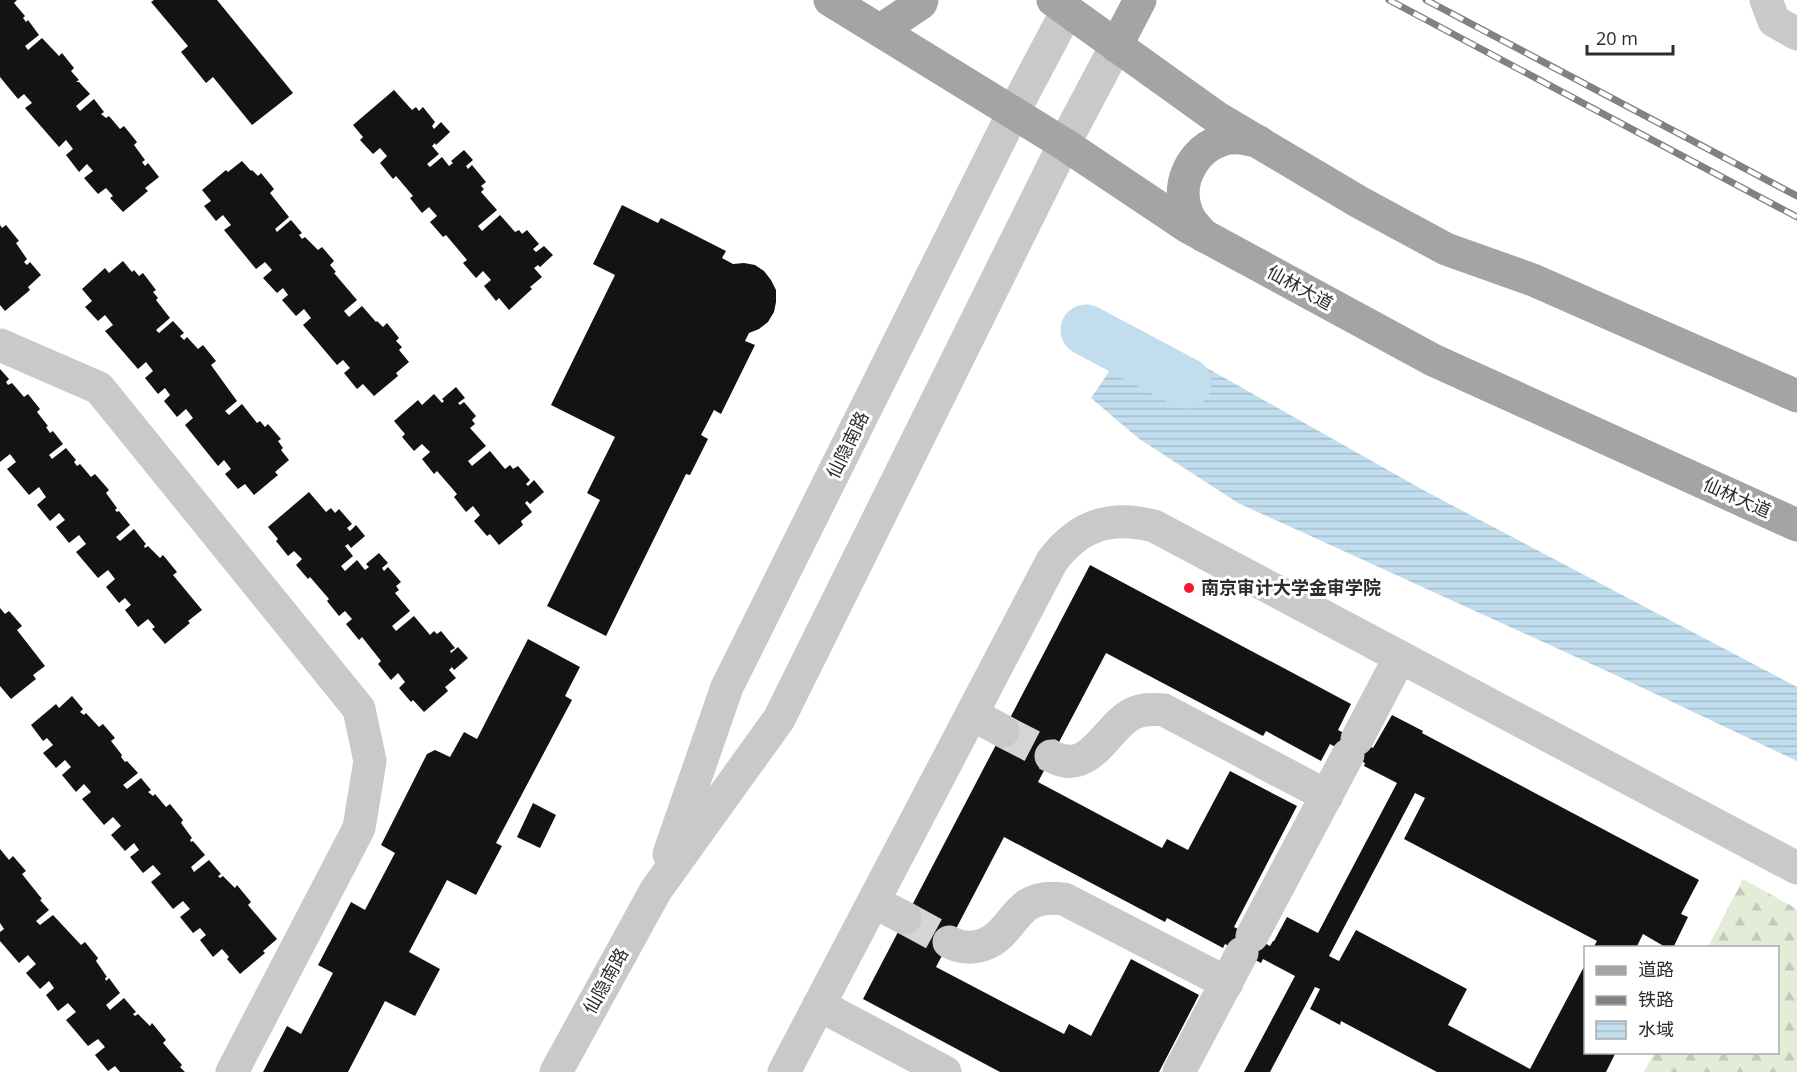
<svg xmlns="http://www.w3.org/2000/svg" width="1797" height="1072" viewBox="0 0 1797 1072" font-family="'Open Sans','Noto Sans SC',sans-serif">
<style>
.forest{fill:url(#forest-firs)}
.water{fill:url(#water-rules)}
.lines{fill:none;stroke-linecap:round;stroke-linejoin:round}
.river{stroke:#c1ddee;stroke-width:51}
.building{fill:#131313;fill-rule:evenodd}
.minor-tunnel{stroke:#d5d5d5;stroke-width:33;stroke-dasharray:33 16;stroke-linecap:butt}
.minor{stroke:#c9c9c9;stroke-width:33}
.major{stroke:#a4a4a4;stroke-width:33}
.rail-casing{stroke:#818181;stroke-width:7}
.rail{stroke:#fff;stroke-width:4.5;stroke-dasharray:14;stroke-linecap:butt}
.poi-dot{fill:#f61a2c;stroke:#fff;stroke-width:2}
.labels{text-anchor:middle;stroke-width:6;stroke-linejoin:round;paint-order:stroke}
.street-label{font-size:18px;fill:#2c2c2c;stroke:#fff}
.poi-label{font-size:18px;font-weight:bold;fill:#2c2c2c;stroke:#fff;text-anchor:start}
</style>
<defs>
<pattern id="forest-firs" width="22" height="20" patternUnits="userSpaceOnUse" patternTransform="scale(1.5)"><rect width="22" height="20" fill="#e2ecd7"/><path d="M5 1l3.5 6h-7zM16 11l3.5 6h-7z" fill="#c2cbb9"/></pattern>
<pattern id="water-rules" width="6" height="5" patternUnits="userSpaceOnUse" patternTransform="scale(1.5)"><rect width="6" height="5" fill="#c1ddee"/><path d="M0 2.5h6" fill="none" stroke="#a6becc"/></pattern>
</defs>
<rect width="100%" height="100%" fill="#fff"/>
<path class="forest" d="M1743 879 1797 909V1072H1644L1654 1053 1778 1052V948L1708 947Z"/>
<path class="water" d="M1138 329 1425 491 1797 687V761L1609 672 1238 503 1138 438 1091 398Z"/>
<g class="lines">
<path class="river" d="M1086 330 1186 383"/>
</g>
<g class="building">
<path d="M0 0H17L14 3 25 16 23 18 26 22 28 20 39 35 25 46 28 50 42 38 59 56 62 53 74 68 71 71 79 80 76 82H79L90 94 76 106 80 111 94 99 104 112 101 114 106 118 109 116 120 129 124 126 137 142 134 145 145 160 142 162 145 166 148 163 159 177 145 188 148 191 123 212 110 198 113 196 106 188 98 194 84 178 93 171 87 164 79 172 66 155 73 149 66 140 59 147 25 108 32 103 24 94 18 99 0 77Z"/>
<path d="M154 0H217L293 93 252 125 213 77 206 83 181 52 188 46 151 2Z"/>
<path d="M394 90 412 110 416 107 419 111 423 107 435 122 432 126 434 129 441 122 450 132 436 145 435 143 432 146 439 154 427 164 430 167 442 157 449 166 453 163 451 161 464 150 473 160 466 166 468 169 472 165 486 182 481 186 484 189 481 192 497 210 478 226 482 231 500 215 515 232 519 230 522 234 527 230 539 244 533 249 536 252 544 246 553 255 540 267 538 265 534 268 542 277 530 287 532 289 509 310 499 298 496 301 484 286 491 280 483 271 476 278 463 263 467 260 446 235 443 237 430 222 437 216 429 207 422 213 410 198 413 196 396 176 393 179 380 163 387 156 380 148 373 154 360 140 363 137 353 125Z"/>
<path d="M242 161 251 171 252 170 258 176 261 173 274 189 270 193 289 217 275 229 277 232 291 220 302 233 299 235 302 239 305 237 318 250 322 247 334 261 330 265 336 272 334 273 357 300 344 311 349 317 362 306 376 322 377 321 383 327 387 323 399 338 396 341 402 347 399 350 409 362 396 373 398 376 374 396 363 384 357 389 344 373 350 368 343 360 337 365 303 325 311 318 304 309 296 316 282 300 288 295 283 288 277 293 263 278 272 270 265 262 256 269 224 230 231 225 223 215 216 221 204 206 211 201 202 190 226 170 228 172Z"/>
<path d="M622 205 658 223 661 218 726 251 722 258 733 264 744 263 755 265 764 271 771 280 776 290V302L774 312 768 322 759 329 749 333 745 341 755 345 721 414 714 410 701 435 708 439 690 475 686 474 606 636 547 606 600 500 587 493 615 437 551 405 615 275 593 264Z"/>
<path d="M0 225 2 228 6 225 19 241 16 243 27 259 24 262 27 265 30 262 41 275 28 287 30 290 5 311 0 305Z"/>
<path d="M123 261 132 272 134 270 139 276 143 273 156 290 153 292 158 298 156 300 170 318 156 330 159 333 173 321 184 333 180 336 184 340 187 337 198 349 203 345 216 361 211 365 237 401 225 411 229 415 242 404 257 423 260 421 265 427 268 424 281 439 278 441 283 448 281 450 289 460 275 472 278 475 254 495 245 484 238 489 225 474 231 469 224 460 218 466 185 425 193 418 186 409 177 417 164 401 170 395 165 388 158 394 145 378 153 371 146 362 138 369 105 331 113 325 105 315 98 321 85 307 92 301 82 289 105 268 109 273Z"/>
<path d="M0 369 9 379 6 382 8 385 12 383 24 397 28 394 40 409 37 412 48 426 46 427 50 433 53 431 63 444 49 455 52 459 66 448 76 460 74 462 77 466 80 464 91 477 95 474 109 490 106 493 117 508 115 510 117 512 119 511 130 525 116 537 120 541 134 529 146 544 144 546 145 548 148 546 160 558 163 555 177 572 173 575 202 610 188 621 190 623 165 644 152 629 155 627 148 619 138 627 125 610 131 605 125 598 119 603 106 587 115 579 108 570 98 578 76 552 86 544 79 535 69 543 56 527 65 520 59 513 50 521 37 505 46 497 39 487 29 495 7 469 16 462 10 454 0 462Z"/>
<path d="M456 387 465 398 458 403 460 405 464 402 476 416 472 420 475 424 470 428 486 446 468 461 472 466 490 451 505 469 510 465 513 469 518 466 530 480 526 484 528 486 534 480 544 492 530 504 527 501 525 503 532 512 521 521 523 525 499 545 490 534 487 536 474 521 480 515 473 506 466 512 454 497 457 494 437 471 434 474 422 459 430 452 422 444 414 451 402 437 405 434 394 421 418 400 422 405 434 394 442 403 444 401 442 399Z"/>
<path d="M309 492 326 512 331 508 335 513 339 509 352 524 347 528 350 531 356 525 365 536 351 548 348 544 345 546 353 556 341 566 345 571 357 560 365 570 369 567 366 564 379 553 388 563 382 568 384 571 388 567 401 582 396 586 399 590 395 593 410 611 392 626 396 631 414 616 430 635 434 631 437 634 441 631 455 648 450 651 451 653 458 647 468 658 454 670 452 667 449 670 456 678 445 687 448 691 424 712 413 700 411 702 399 688 405 682 398 673 391 680 378 664 381 661 362 637 359 640 346 624 352 619 345 611 339 616 327 601 329 599 310 577 308 579 296 565 302 559 294 551 288 556 276 541 278 539 268 527Z"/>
<path d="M1090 565 1351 704 1338 730 1373 748 1392 715 1423 731 1422 733 1699 880 1681 914 1688 917 1673 948H1667L1643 934 1636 948H1593L1597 941 1404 839 1425 798 1415 793 1329 956 1339 961 1356 930 1467 989 1448 1025 1530 1069 1586 963V1052H1616L1606 1072H1437L1341 1021 1340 1025 1310 1009 1320 989 1315 987 1270 1072H1244L1295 976 1263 959 1261 963 1225 944 1223 948 1167 918 1165 922 1004 837 936 967 1064 1034 1069 1024 1091 1036 1131 959 1199 995 1159 1072H1000L863 999ZM1106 653 1263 736 1266 731 1321 761 1330 744 1365 763 1364 766 1397 783 1318 933 1287 917 1274 941H1273L1270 946 1234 927 1297 806 1230 771 1188 850 1167 839 1162 848 1038 782Z"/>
<path d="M0 608 5 614 9 611 22 626 17 630 45 666 33 675 36 679 11 699 0 686Z"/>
<path d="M528 639 580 667 565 696 572 700 496 843 502 846 476 895 447 880 409 952 440 969 415 1016 385 1001 348 1072H263L287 1026 301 1034 333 973 318 965 338 927 351 902 365 910 395 853 381 845 427 754 435 750 450 757 464 732 477 739Z"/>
<path d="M72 696 83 709 80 712 84 715 86 713 99 727 103 724 115 738 111 741 122 755 121 757 125 762 127 761 138 773 123 785 127 789 141 778 151 790 148 792 153 796 155 794 166 807 170 804 183 820 181 823 192 838 190 840 191 842 193 841 205 855 191 867 194 872 209 860 221 874 218 876 220 878 223 876 235 888 237 885 251 902 248 905 277 939 263 951 265 953 240 974 227 959 229 957 222 949 213 957 200 940 206 935 200 928 193 933 180 917 190 909 183 901 173 909 151 882 161 874 153 865 143 873 130 857 139 850 134 843 125 851 111 835 121 826 113 817 104 825 82 799 91 792 84 784 76 792 62 775 71 767 65 760 56 768 43 753 53 745 47 738 43 741 31 725 56 704 59 708Z"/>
<path d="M533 803 556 815 540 848 517 837Z"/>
<path d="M0 849 9 860 13 856 26 871 22 874 42 899 40 900 49 910 36 921 40 925 53 915 81 945 85 942 98 958 96 961 107 977 105 978 106 981 109 978 120 993 106 1005 110 1010 124 998 136 1012 133 1014 135 1016 138 1014 150 1026 152 1023 166 1040 163 1043 182 1065 180 1067 185 1072H120L115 1066 108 1071 95 1055 105 1047 98 1039 88 1046 66 1020 76 1012 68 1003 58 1011 46 995 54 988 49 981 40 989 26 973 36 964 28 955 19 963 0 941V932L4 929 0 923Z"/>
</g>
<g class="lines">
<g class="minor-tunnel">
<path d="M1003 731 1051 756"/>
<path d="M905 918 949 942"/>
</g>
<g class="minor">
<path d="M1766 0 1774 21 1797 34"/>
<path d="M0 345 99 388 359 709 370 761 359 828 232 1072"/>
<path d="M972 714 1003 731"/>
<path d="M1357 739 1400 657"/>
<path d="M1051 756C1090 778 1106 727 1132 714 1142 709 1152 709 1164 710L1327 796"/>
<path d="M669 854 727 687 1013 113 1067 11"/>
<path d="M874 902 905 918"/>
<path d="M1252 936 1348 755"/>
<path d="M949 942C968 952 990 947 1004 930 1012 921 1018 912 1027 905 1038 898 1050 897 1064 899L1227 983"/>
<path d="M819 1005 945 1072"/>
<path d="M556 1072 656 890 779 719 1064 144 1116 46"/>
<path d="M784 1072 1052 561C1079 525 1110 515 1154 526L1797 868"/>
<path d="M1179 1072 1242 953"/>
</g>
<g class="major">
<path d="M830 0 1064 144 1188 227 1433 360 1797 525"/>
<path d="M1053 0 1216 117 1359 202 1446 249 1533 280 1797 396"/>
<path d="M881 30 921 3 922 0"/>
<path d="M1116 46 1140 0"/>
<path d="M1204 236C1198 229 1190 222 1187 213 1174 181 1196 143 1231 138 1240 137 1249 139 1259 142"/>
</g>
<defs>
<g id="rail">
<path d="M1389 0 1797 217"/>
<path d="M1426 0 1797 196"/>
</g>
</defs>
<use href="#rail" class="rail-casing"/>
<use href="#rail" class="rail"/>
</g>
<circle class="poi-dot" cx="1189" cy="588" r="6"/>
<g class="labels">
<g class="street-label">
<text transform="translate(1300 288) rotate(29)" y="6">仙林大道</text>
<text transform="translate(848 445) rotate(-64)" y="6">仙隐南路</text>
<text transform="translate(1737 498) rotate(24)" y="6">仙林大道</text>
<text transform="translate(606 981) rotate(-61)" y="6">仙隐南路</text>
</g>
<g class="poi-label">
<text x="1201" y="594">南京审计大学金审学院</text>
</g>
</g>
<rect x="1584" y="946" width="195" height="108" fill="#ffffff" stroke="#ababab" stroke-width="1.5"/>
<rect x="1596" y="966" width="30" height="9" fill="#a4a4a4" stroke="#ababab" stroke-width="1.5"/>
<text x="1638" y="976" font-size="18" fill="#2c2c2c">道路</text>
<rect x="1596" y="996" width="30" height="9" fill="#818181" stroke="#ababab" stroke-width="1.5"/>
<text x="1638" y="1006" font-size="18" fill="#2c2c2c">铁路</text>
<rect x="1596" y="1021" width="30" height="18" fill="url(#water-rules)" stroke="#ababab" stroke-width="1.5"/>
<text x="1638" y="1036" font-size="18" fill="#2c2c2c">水域</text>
<path d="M1587 45v9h86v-9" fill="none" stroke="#2c2c2c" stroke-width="3"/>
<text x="1596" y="45" font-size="18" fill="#2c2c2c" stroke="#ffffff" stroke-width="4.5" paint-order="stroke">20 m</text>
</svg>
